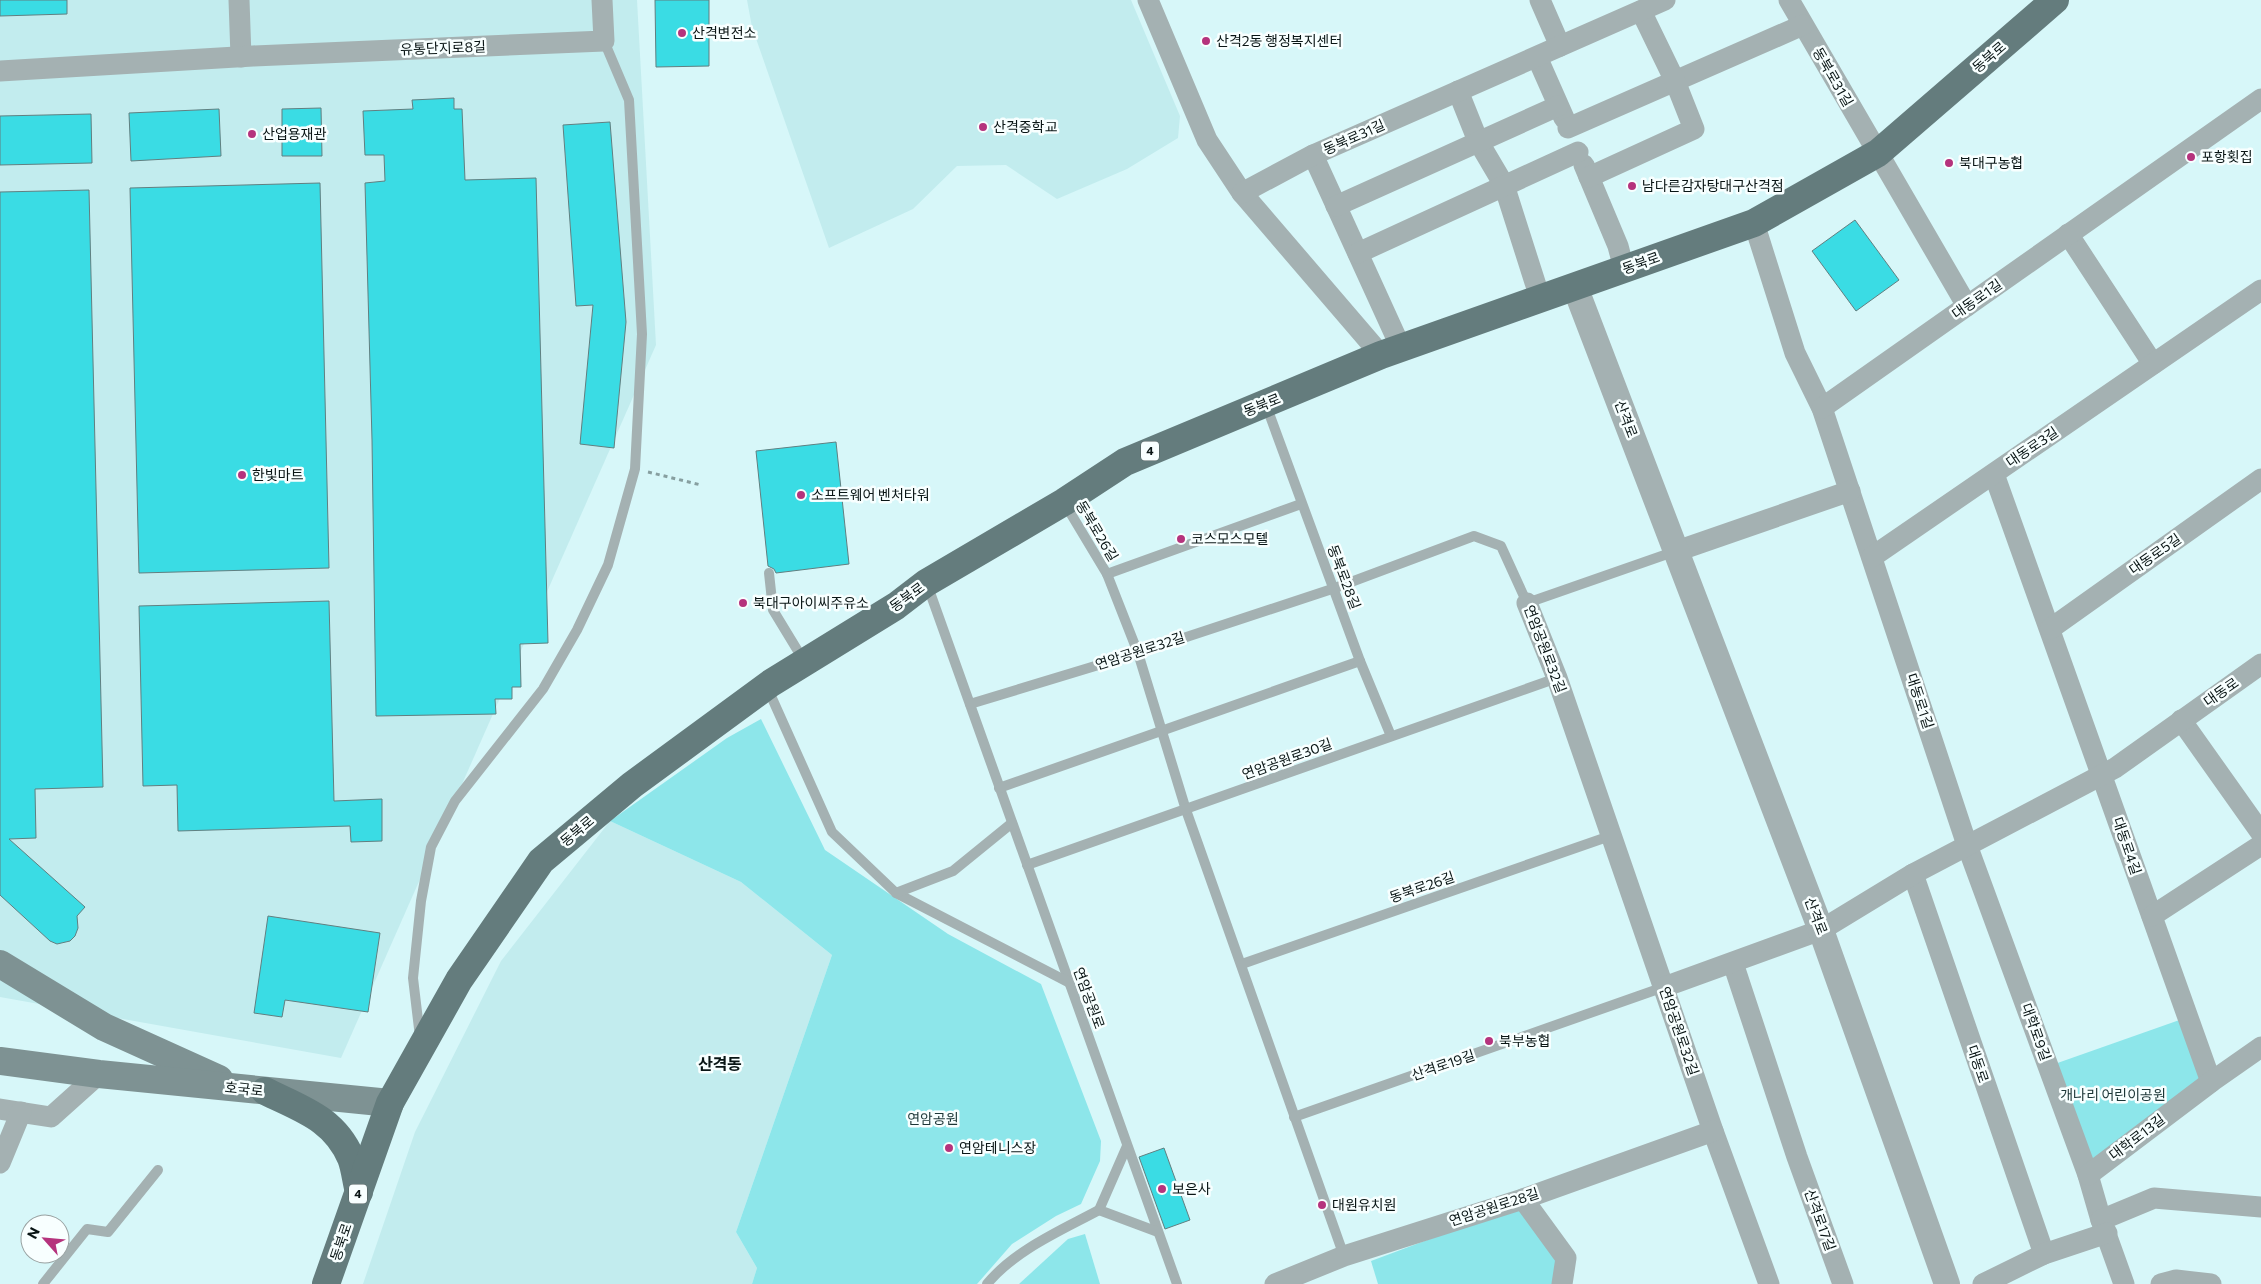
<svg xmlns="http://www.w3.org/2000/svg" width="2261" height="1284" viewBox="0 0 2261 1284" font-family="Commissioner,'Noto Sans KR',sans-serif">
<style>
.built{fill:#c2ecee}
.green{fill:#8de6ea}
.building{fill:#3adce4;stroke:#617f80}
.lines{fill:none;stroke-linecap:round;stroke-linejoin:round}
.path{stroke:#879fa0;stroke-width:3;stroke-dasharray:4 4;stroke-linecap:butt}
.service{stroke:#a4b1b2;stroke-width:10}
.minor{stroke:#a4b1b2;stroke-width:21}
.tertiary{stroke:#a4b1b2;stroke-width:26}
.secondary{stroke:#7e9293;stroke-width:28}
.primary{stroke:#647c7d;stroke-width:28}
.poi-dot{fill:#b5337d;stroke:#f8ffff;stroke-width:2}
.labels{text-anchor:middle;stroke-width:5;stroke-linejoin:round;paint-order:stroke}
.shield{fill:#f8ffff;stroke:#515b5b;stroke-width:1}
.shield-label{font-size:12px;font-weight:bold;fill:#091515}
.poi-label{font-size:14px;fill:#091515;stroke:#f8ffff;text-anchor:start}
.street-label{font-size:14px;fill:#091515;stroke:#f8ffff}
.park-label{font-size:14px;fill:#1c3637;stroke:#f8ffff}
.quarter-label{font-size:16px;font-weight:bold;fill:#091515;stroke:#f8ffff}
</style>
<rect width="100%" height="100%" fill="#d7f7f9"/>
<g class="built">
<path d="M0 0H637L656 345 341 1058 0 997Z"/>
<path d="M747 0H1131L1180 116 1178 138 1127 169 1057 199 1006 165 957 166 913 209 829 248 752 27Z"/>
<path d="M610 821 741 882 832 955 736 1232 757 1268 752 1284H363L415 1132 501 961Z"/>
</g>
<g class="green">
<path d="M761 719 825 850 948 934 1041 984 1101 1141 1100 1161 1081 1204 1056 1216 1012 1244 977 1284H752L757 1268 736 1232 832 955 741 882 610 821 727 738Z"/>
<path d="M2188 1017 2211 1082 2088 1175 2049 1066Z"/>
<path d="M1521 1205 1559 1260 1556 1284H1378L1371 1261Z"/>
<path d="M1085 1234 1100 1284H1019L1068 1239Z"/>
</g>
<g class="building">
<path d="M0 0H67V14L0 16Z"/>
<path d="M655 0H709V66L656 67Z"/>
<path d="M454 98V109H462L465 180 536 178 548 643 520 644 521 687H512V699H495L496 714 376 716 372 440 365 183 385 181 384 155H365L363 111 413 109 412 100Z"/>
<path d="M321 108 322 156H282V109Z"/>
<path d="M219 109 221 156 131 161 129 113Z"/>
<path d="M91 114 92 163 0 165V116Z"/>
<path d="M610 122 626 322 614 448 580 444 593 305 576 306 563 125Z"/>
<path d="M320 183 329 568 139 573 130 188Z"/>
<path d="M89 190 103 787 35 789 36 838 9 839 85 907 77 916 78 928 75 936 70 941 57 944 50 941 0 895V192Z"/>
<path d="M1855 220 1899 280 1856 311 1812 251Z"/>
<path d="M836 442 849 564 776 573 774 569 768 566 756 451Z"/>
<path d="M329 601 334 801 382 799V841L351 842 350 826 178 831 177 785 143 786 139 606Z"/>
<path d="M268 916 380 933 368 1012 285 1000 282 1017 254 1013Z"/>
<path d="M1164 1148 1190 1220 1165 1229 1139 1157Z"/>
</g>
<g class="lines">
<path class="path" d="M648 472 701 485"/>
<g class="service">
<path d="M1266 405 1360 661 1391 736"/>
<path d="M1065 504 1107 574 1138 653 1186 810 1344 1256"/>
<path d="M769 573 773 610 804 661"/>
<path d="M1107 574 1301 504"/>
<path d="M927 584 1177 1284"/>
<path d="M767 687 832 832 896 893 1068 982"/>
<path d="M970 704 1138 653 1335 588 1474 536 1501 546 1527 603 1676 551"/>
<path d="M999 788 1360 661"/>
<path d="M1027 865 1557 678"/>
<path d="M896 893 953 871 1012 823"/>
<path d="M1242 964 1610 836"/>
<path d="M420 1037 413 978 421 901 431 847 455 801 543 689 577 630 608 565 635 469 642 334 629 100 604 41"/>
<path d="M1294 1117 1664 987"/>
<path d="M1127 1146 1099 1210 1158 1232"/>
<path d="M43 1284 87 1229 108 1232 158 1170"/>
<path d="M987 1284C1015 1250 1060 1231 1099 1210"/>
</g>
<g class="minor">
<path d="M239 0 241 57"/>
<path d="M1148 0 1207 140 1242 193 1381 355"/>
<path d="M1540 0 1560 46"/>
<path d="M1789 0 1967 306"/>
<path d="M1537 57 1564 118"/>
<path d="M0 71 253 56 604 41 602 0"/>
<path d="M1458 91 1478 141 1504 185 1540 298"/>
<path d="M1568 128 1803 25"/>
<path d="M1313 155 1401 348"/>
<path d="M1584 165 1618 246 1624 269"/>
<path d="M1589 177 1694 129 1675 81 1641 11"/>
<path d="M1242 193 1313 155 1665 0"/>
<path d="M1336 206 1558 106"/>
<path d="M1754 223 1795 353 1822 408 1967 845 2088 1175 2101 1220 2124 1284"/>
<path d="M2068 234 2153 364"/>
<path d="M1358 253 1578 152"/>
<path d="M1822 408 2261 99"/>
<path d="M1994 474 2211 1082"/>
<path d="M1677 551 1850 491"/>
<path d="M1872 557 2261 290"/>
<path d="M1527 603 1557 678 1713 1131 1769 1284"/>
<path d="M2050 629 2261 479"/>
<path d="M2181 720 2261 833"/>
<path d="M1913 874 2044 1254"/>
<path d="M2152 916 2261 845"/>
<path d="M1733 963 1797 1157 1843 1284"/>
<path d="M1664 987 1821 930 1913 874 2115 768 2261 664"/>
<path d="M0 1109 51 1117 99 1074"/>
<path d="M0 1163 21 1112"/>
<path d="M2088 1175 2211 1082 2261 1047"/>
<path d="M1523 1199 1566 1258 1562 1284"/>
<path d="M2101 1220 2154 1198 2261 1207"/>
<path d="M1275 1284 1344 1256 1523 1199 1713 1131"/>
<path d="M1983 1284 2044 1254 2107 1233"/>
<path d="M2161 1284 2176 1280 2211 1284"/>
</g>
<path class="tertiary" d="M1575 287 1821 930 1947 1284"/>
<g class="secondary">
<path d="M0 964 104 1027 219 1079"/>
<path d="M0 1061 99 1074 390 1103"/>
</g>
<g class="primary">
<path d="M265 1091C301 1109 334 1118 351 1158 355 1168 356 1181 359 1192"/>
<path d="M326 1284 390 1103 459 980 541 861 632 785 771 683 896 606 926 583 1064 502 1125 462 1381 355 1754 223 1878 153 2055 0"/>
</g>
</g>
<g class="poi-dot">
<circle cx="682" cy="33" r="5"/>
<circle cx="1206" cy="41" r="5"/>
<circle cx="983" cy="127" r="5"/>
<circle cx="252" cy="134" r="5"/>
<circle cx="2191" cy="157" r="5"/>
<circle cx="1949" cy="163" r="5"/>
<circle cx="1632" cy="186" r="5"/>
<circle cx="242" cy="475" r="5"/>
<circle cx="801" cy="495" r="5"/>
<circle cx="1181" cy="539" r="5"/>
<circle cx="743" cy="603" r="5"/>
<circle cx="1489" cy="1041" r="5"/>
<circle cx="949" cy="1148" r="5"/>
<circle cx="1162" cy="1189" r="5"/>
<circle cx="1322" cy="1205" r="5"/>
</g>
<g class="labels">
<g class="shield">
<rect x="1141" y="441.5" width="18" height="19" rx="4"/>
<rect x="349" y="1184.5" width="18" height="19" rx="4"/>
</g>
<g class="shield-label">
<text x="1150" y="455">4</text>
<text x="358" y="1198">4</text>
</g>
<g class="poi-label">
<text x="692" y="38">산격변전소</text>
<text x="1216" y="46">산격2동 행정복지센터</text>
<text x="993" y="132">산격중학교</text>
<text x="262" y="139">산업용재관</text>
<text x="2201" y="162">포항횟집</text>
<text x="1959" y="168">북대구농협</text>
<text x="1642" y="191">남다른감자탕대구산격점</text>
<text x="252" y="480">한빛마트</text>
<text x="811" y="500">소프트웨어 벤처타워</text>
<text x="1191" y="544">코스모스모텔</text>
<text x="753" y="608">북대구아이씨주유소</text>
<text x="1499" y="1046">북부농협</text>
<text x="959" y="1153">연암테니스장</text>
<text x="1172" y="1194">보은사</text>
<text x="1332" y="1210">대원유치원</text>
</g>
<g class="street-label">
<text transform="translate(443 48) rotate(-2)" y="5">유통단지로8길</text>
<text transform="translate(1989 57) rotate(-41)" y="5">동북로</text>
<text transform="translate(1833 77) rotate(60)" y="5">동북로31길</text>
<text transform="translate(1354 137) rotate(-24)" y="5">동북로31길</text>
<text transform="translate(1641 263) rotate(-20)" y="5">동북로</text>
<text transform="translate(1977 299) rotate(-35)" y="5">대동로1길</text>
<text transform="translate(1262 405) rotate(-22)" y="5">동북로</text>
<text transform="translate(1626 419) rotate(69)" y="5">산격로</text>
<text transform="translate(2032 447) rotate(-34)" y="5">대동로3길</text>
<text transform="translate(1097 531) rotate(59)" y="5">동북로26길</text>
<text transform="translate(2155 554) rotate(-35)" y="5">대동로5길</text>
<text transform="translate(1344 577) rotate(69)" y="5">동북로28길</text>
<text transform="translate(907 597) rotate(-36)" y="5">동북로</text>
<text transform="translate(1545 649) rotate(69)" y="5">연암공원로32길</text>
<text transform="translate(1140 651) rotate(-18)" y="5">연암공원로32길</text>
<text transform="translate(2221 692) rotate(-35)" y="5">대동로</text>
<text transform="translate(1920 701) rotate(72)" y="5">대동로1길</text>
<text transform="translate(1287 759) rotate(-20)" y="5">연암공원로30길</text>
<text transform="translate(577 831) rotate(-40)" y="5">동북로</text>
<text transform="translate(2127 846) rotate(71)" y="5">대동로4길</text>
<text transform="translate(1422 887) rotate(-19)" y="5">동북로26길</text>
<text transform="translate(1816 916) rotate(69)" y="5">산격로</text>
<text transform="translate(1089 998) rotate(70)" y="5">연암공원로</text>
<text transform="translate(1679 1031) rotate(71)" y="5">연암공원로32길</text>
<text transform="translate(2036 1032) rotate(70)" y="5">대학로9길</text>
<text transform="translate(1978 1064) rotate(71)" y="5">대동로</text>
<text transform="translate(1443 1065) rotate(-19)" y="5">산격로19길</text>
<text transform="translate(244 1089) rotate(6)" y="5">호국로</text>
<text transform="translate(2137 1137) rotate(-37)" y="5">대학로13길</text>
<text transform="translate(1494 1207) rotate(-18)" y="5">연암공원로28길</text>
<text transform="translate(1820 1220) rotate(70)" y="5">산격로17길</text>
<text transform="translate(341 1242) rotate(-71)" y="5">동북로</text>
</g>
<g class="park-label">
<text x="2113" y="1100">개나리 어린이공원</text>
<text x="933" y="1124">연암공원</text>
</g>
<g class="quarter-label">
<text x="720" y="1070">산격동</text>
</g>
</g>
<g transform="translate(45 1239) rotate(297)"><circle r="24" fill="#f8ffff" stroke="#98a1a1"/>
<path d="M0-4L9 19L0 12L-9 19Z" fill="#b5337d"/>
<text y="-8" font-size="14" font-weight="bold" text-anchor="middle" fill="#091515">N</text>
</g>
</svg>
